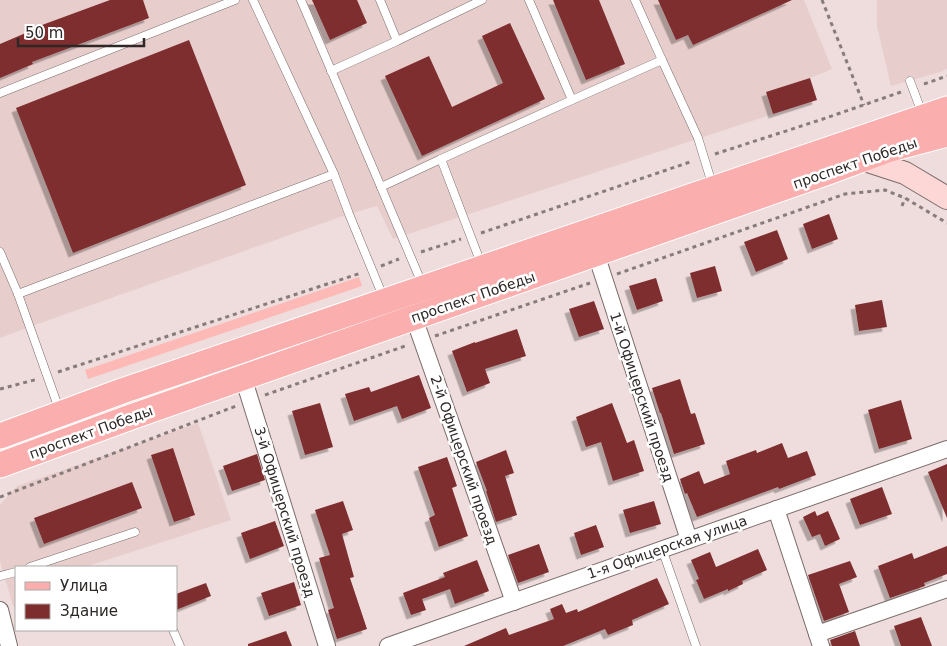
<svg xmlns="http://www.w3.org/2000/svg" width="947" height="646" viewBox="0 0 947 646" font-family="'DejaVu Sans',sans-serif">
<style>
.built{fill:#e7cecc}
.green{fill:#fdb9b6}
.building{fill:#7e2d2f;filter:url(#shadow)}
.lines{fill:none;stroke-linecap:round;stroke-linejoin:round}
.service-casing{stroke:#7b6c6b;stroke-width:9}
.minor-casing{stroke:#7b6c6b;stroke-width:18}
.secondary-casing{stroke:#7b6c6b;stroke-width:24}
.primary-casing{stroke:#fff;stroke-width:27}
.path{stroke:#877c7b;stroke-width:3;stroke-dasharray:4 4;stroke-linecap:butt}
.service{stroke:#fff;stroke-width:8}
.minor{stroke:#fff;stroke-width:16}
.secondary{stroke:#fdd6d6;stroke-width:22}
.primary{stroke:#fbaeae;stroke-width:25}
.labels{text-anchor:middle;stroke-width:5;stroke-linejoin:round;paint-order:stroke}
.street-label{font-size:14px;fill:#2d2726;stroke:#fff}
</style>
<defs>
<filter id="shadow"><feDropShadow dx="-4.5" dy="4.5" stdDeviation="0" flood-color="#0004"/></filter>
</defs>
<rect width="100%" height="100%" fill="#eedddc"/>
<g class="built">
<path d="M0 0H804L832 69 810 78 766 92 773 114 393 239 377 206 349 214 29 327 0 338Z"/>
<path d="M877 0H947V69L940 72 891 86 877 26Z"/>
<path d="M198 423 231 520 88 566V567H16V606H13L0 561V505L17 486Z"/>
</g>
<path class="green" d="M359 277 362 286 88 379 85 370Z"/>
<g class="building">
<path d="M110 0H143L149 18 32 62 33 64 0 78V44L42 26V25Z"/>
<path d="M312 0H357L367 23 330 40Z"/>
<path d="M553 0H599L625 64 586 80Z"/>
<path d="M658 0H792L693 45 688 35 676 40Z"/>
<path d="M510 23 545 99 422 156 385 76 429 56 452 107 503 83 482 36Z"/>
<path d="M189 40 246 185 73 253 16 108Z"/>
<path d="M810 78 817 100 773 114 766 92Z"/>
<path d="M829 214 838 239 812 249 803 224Z"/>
<path d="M777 230 788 259 756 272 744 242Z"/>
<path d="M715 266 722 291 697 298 690 273Z"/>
<path d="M656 278 663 301 637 310 629 286Z"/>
<path d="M882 300 887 327 859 331 855 305Z"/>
<path d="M594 301 604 329 579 337 569 309Z"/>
<path d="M517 329 526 356 485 369 490 383 467 392 452 351 475 342V343Z"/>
<path d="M419 375 431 408 402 419 397 406 354 421 345 394 369 387 371 392Z"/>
<path d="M680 379 691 414 695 413 705 444 674 454 661 413H660L652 388Z"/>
<path d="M901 400 912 439 879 449 868 410Z"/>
<path d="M320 403 333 447 305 455 292 411Z"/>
<path d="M612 403 627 443 634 440 644 471 613 481 601 442 586 447 576 417Z"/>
<path d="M782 443 788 458 807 451 816 475 779 489 778 487 697 517 687 493 685 494 680 479 699 471 704 484 730 474 726 461 756 450 757 453Z"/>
<path d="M173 448 195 515 174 522 151 455Z"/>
<path d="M506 450 514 473 505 476 517 515 496 522 486 491H487L476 462Z"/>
<path d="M257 454 265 480 232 491 223 466Z"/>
<path d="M447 457 457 486 452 488 468 536 439 547 429 518 435 515 418 467Z"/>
<path d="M947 464V518L928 472Z"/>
<path d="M132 482 142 508 44 544 34 518Z"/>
<path d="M882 487 892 514 860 525 850 499Z"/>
<path d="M343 501 353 530 342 534 354 577 350 578 367 629 337 639 328 610 334 608 319 558 330 555 315 510Z"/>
<path d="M654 501 661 524 630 533 623 510Z"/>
<path d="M815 511 817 516 828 511 840 539 825 546 820 534 812 537 803 517Z"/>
<path d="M275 521 284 546 250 559 241 533Z"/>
<path d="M596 525 604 547 581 555 574 533Z"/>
<path d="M539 544 549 572 518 583 508 555Z"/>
<path d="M947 546V574L924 583 925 586 890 598 878 566 912 553 914 559Z"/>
<path d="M758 549 767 570 742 581 743 584 728 591V589L704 599 696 580 699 579 691 560 710 552 716 567Z"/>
<path d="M477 560 489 591 455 604 450 589 422 599 426 610 411 615 403 593 445 577 443 573Z"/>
<path d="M850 561 857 577 839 584 849 612 824 621 808 575Z"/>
<path d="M657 578 669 604 632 620 633 625 608 635 605 629 563 646H464L506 628 509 635 554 619 550 609 562 604 566 613 577 609 578 612Z"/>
<path d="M294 582 301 605 269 616 261 593Z"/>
<path d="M206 583 211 596 176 610V594Z"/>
<path d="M921 617 932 646H901L894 626Z"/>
<path d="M286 631 292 646H248V644Z"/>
<path d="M855 631 860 646H832L830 640Z"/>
</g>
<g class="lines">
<defs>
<g id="service">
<path d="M253 0 334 174 349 214 384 299"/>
<path d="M301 0 381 187 441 159 482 266"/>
<path d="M397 41 482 0"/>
<path d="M662 60 698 138 713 187"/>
<path d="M331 71 397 41 380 0"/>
<path d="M910 81 922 113"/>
<path d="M0 93 235 0"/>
<path d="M572 100 662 60 635 0"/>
<path d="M441 159 572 100 529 0"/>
<path d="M381 187 423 286"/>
<path d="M0 252 18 294 69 437"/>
<path d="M18 294 334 174"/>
<path d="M662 549 696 646"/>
<path d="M30 567 135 532"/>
<path d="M0 576 16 572"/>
<path d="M173 630 180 646"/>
</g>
<g id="minor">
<path d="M596 254 689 540"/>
<path d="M414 318 514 602"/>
<path d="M243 377 327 646"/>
<path d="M776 509 821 646"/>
<path d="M0 610 9 646"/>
<path d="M817 634 947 589"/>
<path d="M388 646 947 449"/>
</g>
<path id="secondary" d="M862 159 905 173 947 198"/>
<g id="primary">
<path d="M0 436 122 391 947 109"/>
<path d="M0 465 131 417 828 172 887 150 947 134"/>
</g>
</defs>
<use href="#service" class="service-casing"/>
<use href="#minor" class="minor-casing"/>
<use href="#secondary" class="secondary-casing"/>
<use href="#primary" class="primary-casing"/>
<g class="path">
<path d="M822 0 864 105"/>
<path d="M924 84 947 76"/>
<path d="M715 154 823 119 901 92"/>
<path d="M902 206 905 198"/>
<path d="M481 233 693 161"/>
<path d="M421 252 461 239"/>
<path d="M381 266 399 259"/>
<path d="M617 274 845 194 885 190 905 198 947 223"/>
<path d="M435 336 590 283"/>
<path d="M58 372 361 273"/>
<path d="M0 389 38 379"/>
<path d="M265 395 408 345"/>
<path d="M0 497 236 406"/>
</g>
<use href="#service" class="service"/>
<use href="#minor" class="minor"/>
<use href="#secondary" class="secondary"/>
<use href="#primary" class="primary"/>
</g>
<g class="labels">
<g class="street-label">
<text transform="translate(855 163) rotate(-19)" y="5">проспект Победы</text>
<text transform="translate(473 297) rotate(-19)" y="5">проспект Победы</text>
<text transform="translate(642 397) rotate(72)" y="5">1-й Офицерский проезд</text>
<text transform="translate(91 432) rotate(-20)" y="5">проспект Победы</text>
<text transform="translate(464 460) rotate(71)" y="5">2-й Офицерский проезд</text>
<text transform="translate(285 512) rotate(73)" y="5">3-й Офицерский проезд</text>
<text transform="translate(667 547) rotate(-19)" y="5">1-я Офицерская улица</text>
</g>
</g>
<rect x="15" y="566" width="162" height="65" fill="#ffffff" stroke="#aba9a8"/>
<rect x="25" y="582" width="25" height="8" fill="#fbaeae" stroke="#aba9a8"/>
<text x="60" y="591" font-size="15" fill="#2d2726">Улица</text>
<rect x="25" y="604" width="25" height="15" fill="#7e2d2f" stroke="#aba9a8"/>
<text x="60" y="616" font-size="15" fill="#2d2726">Здание</text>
<path d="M18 38v8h126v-8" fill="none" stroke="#2d2726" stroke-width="2.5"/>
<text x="25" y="38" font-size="15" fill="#2d2726" stroke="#ffffff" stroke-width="4" paint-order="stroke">50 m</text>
</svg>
